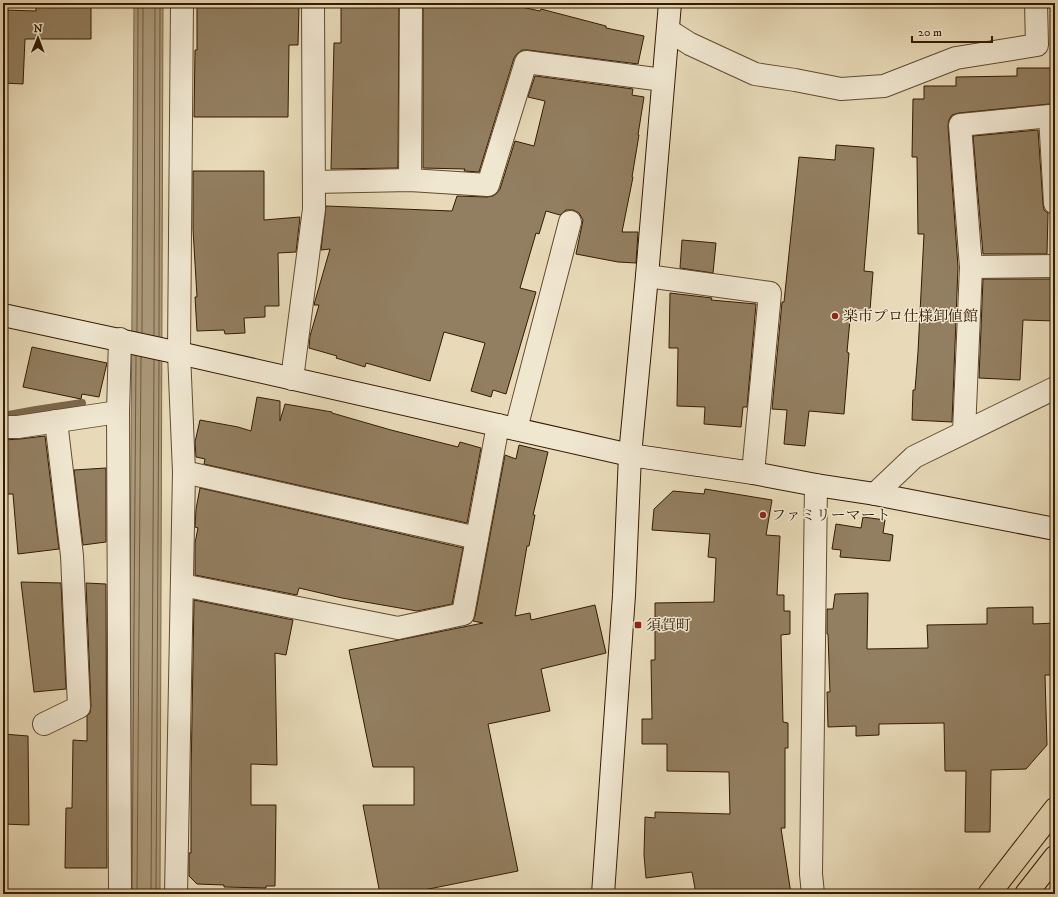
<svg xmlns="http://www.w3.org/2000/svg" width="1058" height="897" viewBox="0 0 1058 897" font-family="'IM FELL DW Pica','Noto Serif JP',serif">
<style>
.water{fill:#ab997a;stroke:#7b674a}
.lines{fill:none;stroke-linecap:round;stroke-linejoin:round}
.shore{stroke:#705a3e;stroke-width:1}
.stream{stroke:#7b674a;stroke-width:8}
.building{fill:#927e60;stroke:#341b01}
.street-casing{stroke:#614b2f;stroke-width:24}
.secondary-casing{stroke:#341b01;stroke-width:24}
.primary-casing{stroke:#341b01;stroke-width:24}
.street{stroke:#f0e7d1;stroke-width:22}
.secondary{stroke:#f0e7d1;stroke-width:22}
.primary{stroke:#e8dab8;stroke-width:22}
.poi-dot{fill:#8f2418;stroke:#f0e7d1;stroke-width:1.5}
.labels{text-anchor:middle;stroke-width:3;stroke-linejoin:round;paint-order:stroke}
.poi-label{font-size:15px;fill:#341b01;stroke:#f0e7d1;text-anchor:start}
</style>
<rect width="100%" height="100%" fill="#e8dab8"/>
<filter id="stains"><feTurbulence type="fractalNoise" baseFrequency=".005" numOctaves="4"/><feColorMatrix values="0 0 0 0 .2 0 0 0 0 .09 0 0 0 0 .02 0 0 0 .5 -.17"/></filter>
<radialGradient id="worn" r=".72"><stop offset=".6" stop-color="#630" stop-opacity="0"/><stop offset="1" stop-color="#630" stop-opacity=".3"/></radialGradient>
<path class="water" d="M134 3H163L160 894H128Z"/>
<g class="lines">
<g class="shore">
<path d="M137 332 138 3"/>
<path d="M142 333 143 3"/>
<path d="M154 335 155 3"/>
<path d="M159 336 160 3"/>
<path d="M132 894 136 356"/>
<path d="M137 894 141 357"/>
<path d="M151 894 154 360"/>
<path d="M156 894 159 361"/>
</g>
<path class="stream" d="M3 416 36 410 82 403"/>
</g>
<g class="building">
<path d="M368 3H399L398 168 331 169 334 43H341V4Z"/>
<path d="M423 3H503L540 11 541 9 606 26V28L644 36 638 64 528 50H522L517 54 514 58 479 172 464 171 465 169 423 168Z"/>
<path d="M197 5H246L299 6 298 45H289L288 117H194L195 50H197Z"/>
<path d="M36 7H91V39H25L23 84 3 83V10L36 11Z"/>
<path d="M1017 68H1055V105L1049 104 959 113 952 115 949 120 948 126 958 267 952 422 912 420 913 390H915L918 352 924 234H918L917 157H912L913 99H924V86H956V77L1017 76Z"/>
<path d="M535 76 633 89 632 95 644 97 638 135H639L632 177H633L622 232H638L636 263 618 262 576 254 583 220 579 213 573 210H566L560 215 546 211 539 234 536 233 520 288 536 292 506 394 493 390 491 397 471 391 485 343 444 332 430 381 366 363 365 367 336 358 337 356 309 348 310 336 319 305H314L315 301 330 249 321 250 326 206 452 211 457 196 487 197 493 196 497 193 500 189 515 141 534 146 545 101 528 97Z"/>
<path d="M1038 130 1043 204 1044 210 1048 213 1047 254H983L973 136Z"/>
<path d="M836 145 874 148 864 271 873 272 870 310 851 309 847 352 849 353 844 414 809 411 805 446 784 444 787 410 772 409 782 302H784L799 157 835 160Z"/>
<path d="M193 171H264V220L300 217 296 252 278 253 279 306H265V317L244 318 245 333 225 334 224 330 197 331 195 297H197L193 229Z"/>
<path d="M682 240 716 243 713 273 680 268Z"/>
<path d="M983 279H1054L1055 321 1023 320 1020 380 979 378Z"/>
<path d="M670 293 712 298 711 300 756 304 747 407H743L741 427 704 424 705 407 677 406 678 348H669Z"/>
<path d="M32 347 107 363 99 397 82 394 81 399 23 387Z"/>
<path d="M257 397 280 401V421L285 404 332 412V413L391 430 458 447 460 442 481 448 467 523 204 464 205 459 196 457 195 442 200 420 238 427 251 431Z"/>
<path d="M45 436 59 549 18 554 13 494H7L3 440 20 439Z"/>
<path d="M519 445 548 452 533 515H535L529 546H527L515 616 530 613 531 620 595 605 606 653 541 669 550 711 488 724 518 871 404 894H380L363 805H414V767H373L349 650 483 623 473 621 475 616 505 455 516 459Z"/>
<path d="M106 468V542L83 545 74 470Z"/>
<path d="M200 488 463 548 452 604 417 611 342 598 299 588 297 595 195 575V543L198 528 195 527 196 509Z"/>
<path d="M705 489 772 500 766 535 780 536 777 595H784V611H790V634L781 635 783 722 788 723V748H785V828H781L791 894H696L692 872 646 878 644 855 645 817 655 818V812L730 814 729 772 667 771V744H642V719H652L651 660H655V603L714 602 716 558 708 557 710 534 652 530 654 509 673 491 704 494Z"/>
<path d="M863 517 885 520 883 533 893 535 890 561 840 557 841 550 832 549 836 524 861 528Z"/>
<path d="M21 582 61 583 66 689 34 692Z"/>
<path d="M86 583 106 584 107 868H65L66 808H72L73 740 87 741V716L90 713 91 706Z"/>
<path d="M868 593 867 649 928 648 927 625 987 624V608L1033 607V624L1055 623V675H1045L1047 745 1026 769 991 770 990 832H965L966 771H945L944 723 879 724V735L856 736V726L828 727 827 692H830L828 634H827V609H833L835 594Z"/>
<path d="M194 600 293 620 286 655 275 653 277 765 251 764V805H276L275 886H266V888L224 887V885L197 884 189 876V853H191V778Z"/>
<path d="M3 734 28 736 29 825 3 824Z"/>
</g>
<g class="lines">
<defs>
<g id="street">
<path d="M668 30 690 44 755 74 795 80 841 89 884 86 956 58 1037 45 1036 3"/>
<path d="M410 180 411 4"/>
<path d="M314 182 410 180 488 185 526 62 663 80"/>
<path d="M971 267 1055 266"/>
<path d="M647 276 770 293 753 473"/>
<path d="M292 379 314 209 313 3"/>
<path d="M3 427H18L118 412"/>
<path d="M516 429 570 222"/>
<path d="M964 432 971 267 960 125 1050 116 1055 203"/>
<path d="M184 472 477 538"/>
<path d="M875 494 914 457 1055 388"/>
<path d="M182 585 398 628 463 614 498 425"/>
<path d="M44 724 79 707 72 556 56 421"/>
<path d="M120 894 118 412 120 339"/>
<path d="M176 894 184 472 179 353 182 3"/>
<path d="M813 894 811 874 816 485"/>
</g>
<g id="secondary">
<path d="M3 315 179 353 630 455 753 473 816 485 875 494 1055 529"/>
<path d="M603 894 624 595 630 455 647 276 670 3"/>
</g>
<g id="primary">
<path d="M989 894 1055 809"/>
<path d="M1026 894 1055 857"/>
</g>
</defs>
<use href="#street" class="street-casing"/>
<use href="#secondary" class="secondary-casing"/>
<use href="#primary" class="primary-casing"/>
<use href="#street" class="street"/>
<use href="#secondary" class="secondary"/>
<use href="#primary" class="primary"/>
</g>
<g class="poi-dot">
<circle cx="835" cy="316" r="4"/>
<circle cx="763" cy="515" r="4"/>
<rect x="634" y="621" width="8" height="8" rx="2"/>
</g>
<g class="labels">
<g class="poi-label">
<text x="843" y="321">楽市プロ仕様卸値館</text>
<text x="771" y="520">ファミリーマート</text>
<text x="646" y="630">須賀町</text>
</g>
</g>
<rect width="1058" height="897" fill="none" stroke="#e8dab8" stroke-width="16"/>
<rect x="4" y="4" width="1050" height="889" fill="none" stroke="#341b01" stroke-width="2"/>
<rect x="8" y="8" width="1042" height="881" fill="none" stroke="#341b01"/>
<g transform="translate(38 38) rotate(1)" stroke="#f0e7d1" stroke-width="3" paint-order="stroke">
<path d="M0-3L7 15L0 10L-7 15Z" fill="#341b01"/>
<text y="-6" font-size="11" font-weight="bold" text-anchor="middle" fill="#341b01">N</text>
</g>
<path d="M912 36v6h80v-6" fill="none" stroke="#341b01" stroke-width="2"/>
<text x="918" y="36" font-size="12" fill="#341b01" stroke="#f0e7d1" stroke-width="3" paint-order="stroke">20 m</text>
<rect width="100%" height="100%" filter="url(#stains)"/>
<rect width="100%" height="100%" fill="url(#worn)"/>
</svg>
